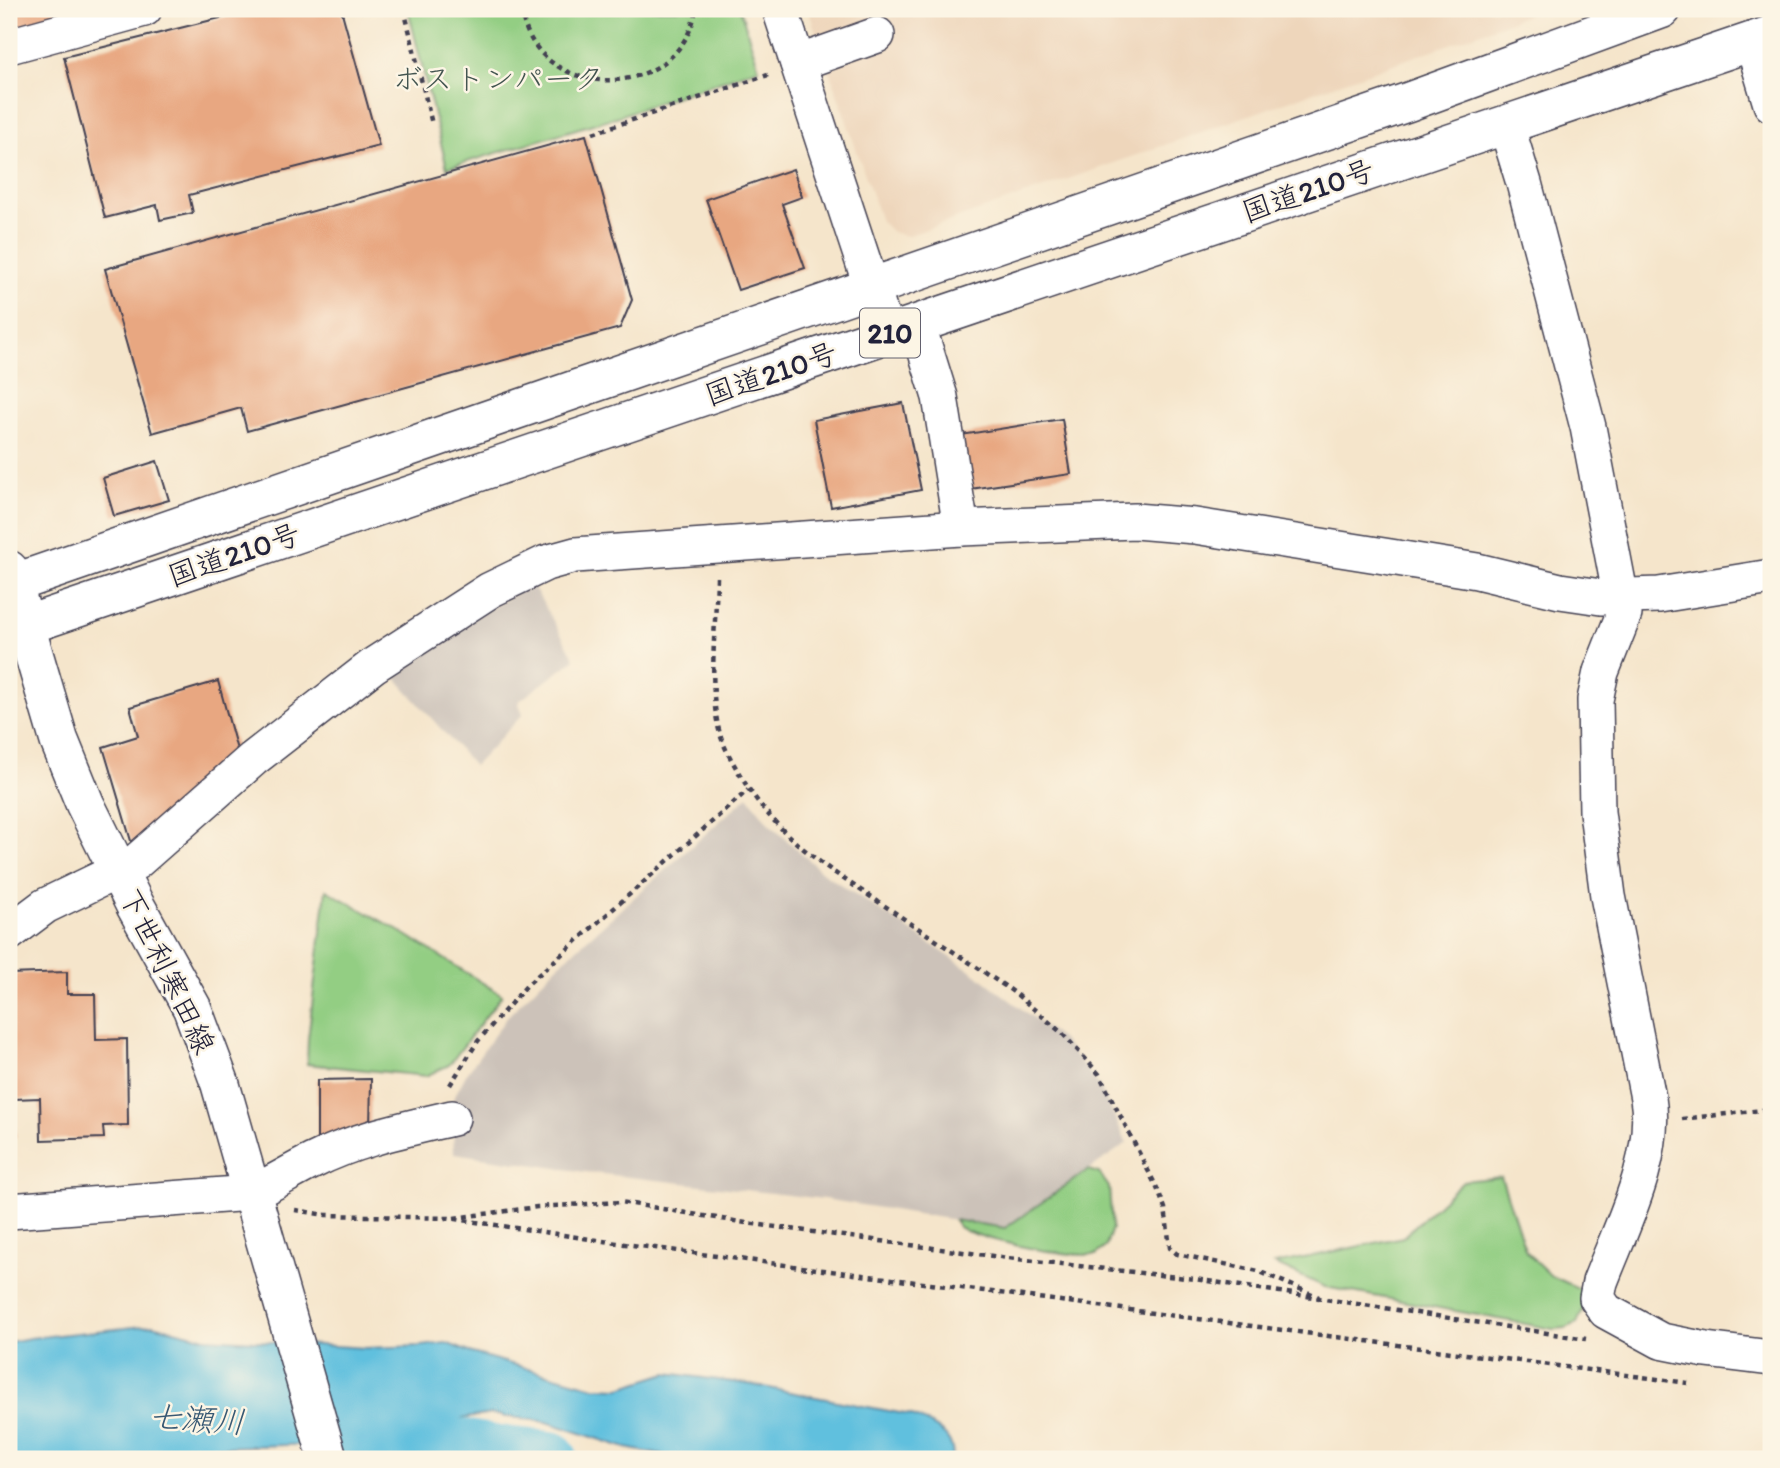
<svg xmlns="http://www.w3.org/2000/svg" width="1780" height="1468" viewBox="0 0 1780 1468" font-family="Itim,'Klee One',sans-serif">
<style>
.built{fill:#eed6bb}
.industrial{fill:#ccc2b9}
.green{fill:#93ce83;stroke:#5a785f;stroke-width:2}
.water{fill:#60c0de;stroke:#41718c;stroke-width:2}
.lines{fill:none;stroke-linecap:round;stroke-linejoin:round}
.river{stroke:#60c0de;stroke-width:56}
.building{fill:#e8a781}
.minor-casing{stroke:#423f51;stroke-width:38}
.major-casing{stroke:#423f51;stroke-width:41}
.highway-casing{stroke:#423f51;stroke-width:41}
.path{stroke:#423f51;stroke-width:4.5;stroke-dasharray:5 5;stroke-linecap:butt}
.minor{stroke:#fff;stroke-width:35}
.major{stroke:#fff;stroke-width:38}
.highway{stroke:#fff;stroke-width:38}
.labels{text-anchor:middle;stroke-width:5;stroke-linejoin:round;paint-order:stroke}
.shield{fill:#fcf5e5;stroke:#63616e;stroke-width:2}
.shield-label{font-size:28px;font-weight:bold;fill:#22223b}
.park-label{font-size:30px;fill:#445651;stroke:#fcf5e5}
.street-label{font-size:30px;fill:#22223b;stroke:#fcf5e5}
.water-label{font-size:32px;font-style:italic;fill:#385974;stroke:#fcf5e5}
</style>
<rect width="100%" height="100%" fill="#fcf5e5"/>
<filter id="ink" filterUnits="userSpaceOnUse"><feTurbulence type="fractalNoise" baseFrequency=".0143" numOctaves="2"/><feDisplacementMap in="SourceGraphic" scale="14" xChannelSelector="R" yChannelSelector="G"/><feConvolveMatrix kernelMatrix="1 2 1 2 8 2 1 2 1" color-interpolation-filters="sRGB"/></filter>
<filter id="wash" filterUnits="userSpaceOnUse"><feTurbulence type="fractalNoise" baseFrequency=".00686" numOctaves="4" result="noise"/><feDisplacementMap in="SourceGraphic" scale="28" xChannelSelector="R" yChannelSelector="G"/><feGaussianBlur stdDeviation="1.57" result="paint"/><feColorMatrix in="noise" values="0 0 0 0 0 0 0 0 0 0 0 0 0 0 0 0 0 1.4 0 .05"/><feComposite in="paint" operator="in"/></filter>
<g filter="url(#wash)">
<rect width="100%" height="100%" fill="#f5e5cb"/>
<path class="built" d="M808 9H1543L1447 45 907 236 892 232 881 221Z"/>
<g class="industrial">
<path d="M532 584 575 659 518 702 523 714 474 766 394 676 381 673Z"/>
<path d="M748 796 769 824 823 873 973 972 1061 1039 1099 1085 1127 1143 1005 1228 824 1199 585 1172 454 1153 452 1101 467 1073 507 1017 555 968Z"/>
</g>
<g class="green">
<path d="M408 9H740L759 68 616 117 447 168Z"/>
<path d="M326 890 398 930 502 995 449 1065 426 1076 307 1064 308 1039Z"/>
<path d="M1088 1170 1099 1173 1109 1187 1112 1228 1106 1246 1096 1255C1060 1256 1001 1244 966 1231L959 1227 954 1220 1005 1228Z"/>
<path d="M1501 1177 1526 1252 1551 1276 1585 1291V1305L1577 1323 1566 1328 1553 1329 1325 1287 1275 1264 1403 1237 1463 1181Z"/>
</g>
<path class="water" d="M153 1325 206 1338 366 1348 422 1346 446 1343 472 1353 594 1387 620 1388 667 1373 748 1384 910 1415C929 1423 957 1434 952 1459H682L626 1448 547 1422 491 1414 430 1424 386 1442 221 1447 153 1454 125 1459H9V1342L30 1338Z"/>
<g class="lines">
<path class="river" d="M322 1430 429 1441 495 1453 550 1459"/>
</g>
<g id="blocks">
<g class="building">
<path d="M9 9H57L59 15 9 29Z"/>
<path d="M226 9H341L379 146 189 195 193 213 160 220 157 205 105 218 64 57 228 16Z"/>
<path d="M586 135 632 300 620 328 247 431 241 408 152 433 105 269Z"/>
<path d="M793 169 802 197 782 204 805 268 738 290 706 199Z"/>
<path d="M903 403 921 490 831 507 814 420Z"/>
<path d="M1062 419 1071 474 970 489 961 435Z"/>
<path d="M157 461 169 500 114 516 103 478Z"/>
<path d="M218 681 240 761 134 851 103 747 138 736 130 707Z"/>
<path d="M67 972V994H95L96 1040 127 1039 128 1125 103 1126 104 1138 41 1140 40 1098 13 1099 16 1138H9V974Z"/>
<path d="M371 1079 370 1128 317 1142V1080Z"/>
</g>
</g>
</g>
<g filter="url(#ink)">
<use href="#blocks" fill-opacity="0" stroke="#423f51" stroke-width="2"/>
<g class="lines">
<defs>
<g id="minor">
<path d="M780 9 887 334"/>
<path d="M1752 41 1771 104"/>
<path d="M9 46 144 9"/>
<path d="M798 63 877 35"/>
<path d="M1506 124 1524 183 1588 427 1624 614 1601 672 1595 700 1597 812 1608 896 1648 1098C1658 1157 1621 1227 1600 1282L1597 1298 1606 1311 1661 1341 1706 1350 1771 1358"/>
<path d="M917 323 940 397 961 528"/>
<path d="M9 933 45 906 136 862 253 759 374 665 490 590 546 563 575 555 961 528 1135 521 1195 526 1403 559 1477 571 1560 591 1601 597 1659 595 1771 577"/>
<path d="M9 1211 251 1193C273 1184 292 1171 313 1161 356 1139 406 1129 452 1118"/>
</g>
<path id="major" d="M9 570 59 740 85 804 135 905 192 1008 220 1083 328 1459"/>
<g id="highway">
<path d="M9 585 1408 102 1662 9"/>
<path d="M9 631 1771 35"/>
</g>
</defs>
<use href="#minor" class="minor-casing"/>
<use href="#major" class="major-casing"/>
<use href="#highway" class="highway-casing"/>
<g class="path">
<path d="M404 9 432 124"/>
<path d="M521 9C534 103 680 105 696 9"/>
<path d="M593 133 768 75"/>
<path d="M717 577C716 623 708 686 719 730 723 746 731 759 739 773 777 839 830 870 891 910 932 938 974 965 1015 993L1063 1034 1099 1074 1157 1188 1165 1208 1170 1248 1177 1254 1258 1271 1319 1297"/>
<path d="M450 1085 478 1041 528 984 748 790"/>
<path d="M1682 1119 1771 1109"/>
<path d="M295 1210 326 1215 449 1218 617 1243 1688 1383"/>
<path d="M454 1218 537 1207 621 1202 746 1223 1008 1258 1195 1279 1586 1339"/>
</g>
<use href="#minor" class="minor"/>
<use href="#major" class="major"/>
<use href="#highway" class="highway"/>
</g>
</g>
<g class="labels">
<rect class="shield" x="860" y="308.5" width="60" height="49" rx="5"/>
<g class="shield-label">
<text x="890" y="343">210</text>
</g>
<g class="park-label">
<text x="498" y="89">ボストンパーク</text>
</g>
<g class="street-label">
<text transform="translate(1308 191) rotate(-19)" y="10">国道210号</text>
<text transform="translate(771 374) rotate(-19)" y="10">国道210号</text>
<text transform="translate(234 555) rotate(-19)" y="10">国道210号</text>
<text transform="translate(167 971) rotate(64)" y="10">下世利寒田線</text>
</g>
<g class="water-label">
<text transform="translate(197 1419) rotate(4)" y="11">七瀬川</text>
</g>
</g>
<rect width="1780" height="1468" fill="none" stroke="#fcf5e5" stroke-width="35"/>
</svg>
